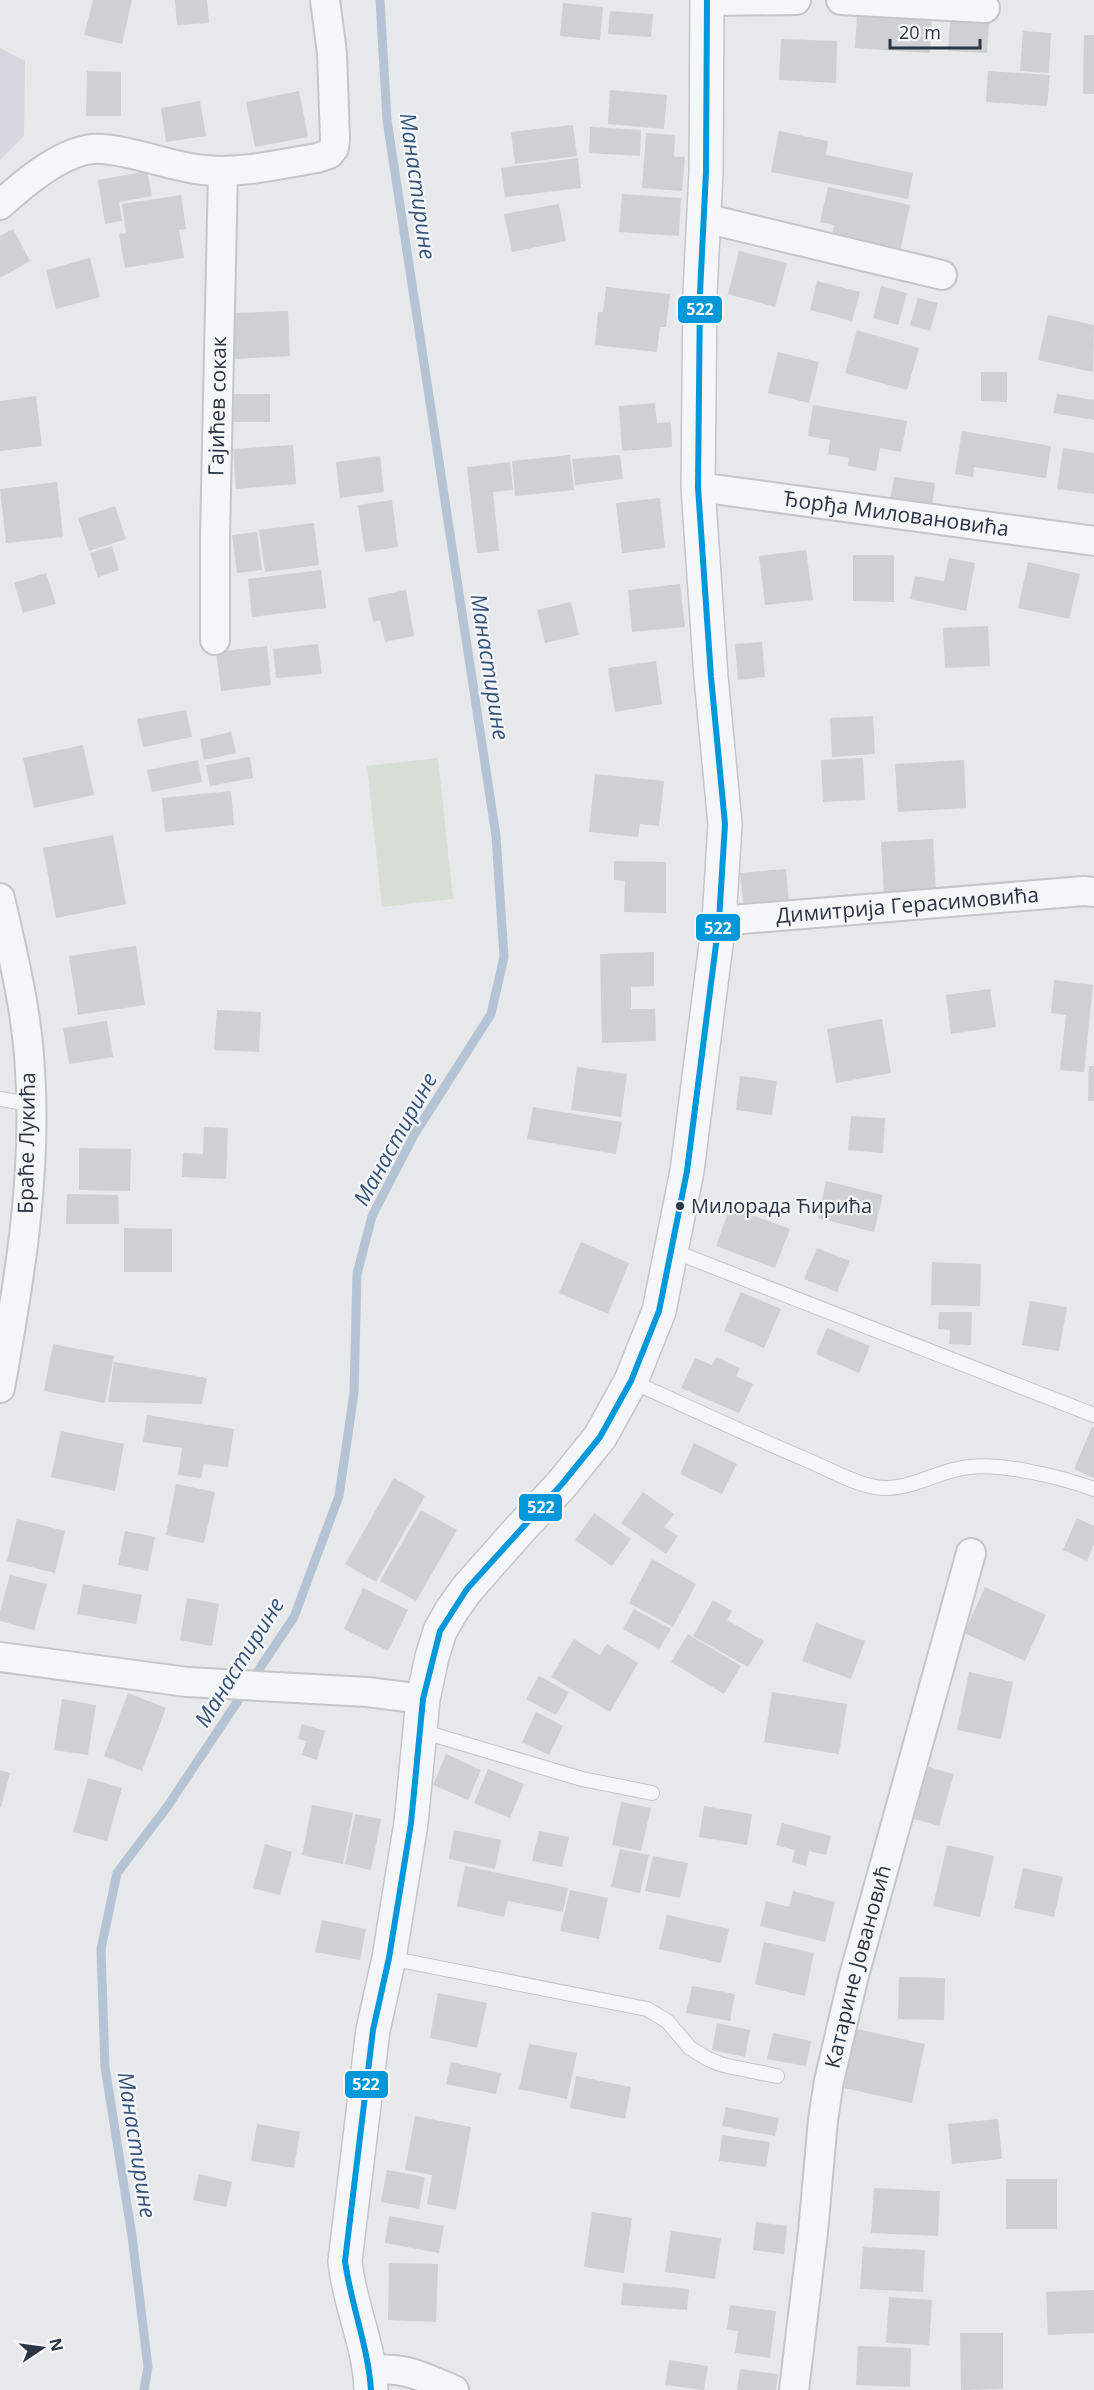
<svg xmlns="http://www.w3.org/2000/svg" width="1094" height="2390" viewBox="0 0 1094 2390" font-family="'Open Sans',sans-serif">
<style>
.built{fill:#d4d7dd}
.green{fill:#d6ded6}
.lines{fill:none;stroke-linecap:round;stroke-linejoin:round}
.stream{stroke:#b4c4d5;stroke-width:9}
.building{fill:#ced0d3}
.service-casing{stroke:#c4c6c8;stroke-width:16}
.minor-casing{stroke:#c4c6c8;stroke-width:32}
.tertiary-casing{stroke:#c4c6c8;stroke-width:36}
.service{stroke:#f5f6f7;stroke-width:14}
.minor{stroke:#f5f6f7;stroke-width:28}
.tertiary{stroke:#f5f6f7;stroke-width:33}
.bus-1-casing{stroke:#f4f6f9;stroke-width:10}
.bus-1{stroke:#0098da;stroke-width:6}
.bus-dot{fill:#2b3445;stroke:#f4f6f9;stroke-width:2}
.labels{text-anchor:middle;stroke-width:4.5;stroke-linejoin:round;paint-order:stroke}
.bus-label{font-size:20px;fill:#2b3445;stroke:#f4f6f9;text-anchor:start}
.street-label{font-size:21px;fill:#2b3445;stroke:#f4f6f9}
.water-label{font-size:22px;font-style:italic;fill:#34527a;stroke:#f4f6f9}
.line-badge{stroke:#f4f6f9;stroke-width:2}
.badge-label{font-size:16px;text-anchor:middle;font-weight:bold;fill:#fff}
</style>
<rect width="100%" height="100%" fill="#e6e8ea"/>
<path class="built" d="M0 48 25 61 24 136 0 160Z"/>
<path class="green" d="M438 758 453 899 382 907 367 766Z"/>
<g class="lines">
<path class="stream" d="M144 2390 148 2367 132 2236 105 2067 101 1949 117 1873 167 1807 294 1617 339 1496 354 1393 357 1274 372 1216 414 1135 491 1014 504 957 496 836 387 120 380 0"/>
</g>
<g class="building">
<path d="M93 0H132L122 44 84 35Z"/>
<path d="M175 0H207L209 23 177 25Z"/>
<path d="M563 3 603 7 600 40 560 36Z"/>
<path d="M610 11 653 14 651 37 608 34Z"/>
<path d="M857 14 932 19 930 53 855 48Z"/>
<path d="M950 21 989 23 987 53 948 51Z"/>
<path d="M1023 31 1051 33 1049 73 1020 71Z"/>
<path d="M1084 35H1094V94H1083Z"/>
<path d="M781 39 837 41 836 83 779 80Z"/>
<path d="M87 71 121 72V116H86Z"/>
<path d="M988 71 1050 75 1047 106 986 102Z"/>
<path d="M610 90 667 95 664 129 608 124Z"/>
<path d="M299 91 308 137 255 147 246 102Z"/>
<path d="M200 101 206 136 166 142 161 108Z"/>
<path d="M573 125 577 156 515 164 511 132Z"/>
<path d="M590 127 641 130 640 156 589 153Z"/>
<path d="M779 131 828 141 826 155 913 173 908 199 771 172Z"/>
<path d="M646 133 675 135 674 157H685L682 191 642 188Z"/>
<path d="M578 158 581 188 505 197 501 168Z"/>
<path d="M147 171 152 196 119 202 122 221 105 224 98 180Z"/>
<path d="M828 187 910 205 900 252 832 238 834 225 820 222Z"/>
<path d="M622 194 681 198 679 236 619 232Z"/>
<path d="M181 195 186 229 179 230 184 258 125 268 119 234 126 233 122 204Z"/>
<path d="M559 204 566 241 512 252 504 214Z"/>
<path d="M13 229 30 261 0 278V236Z"/>
<path d="M739 251 787 263 775 307 728 294Z"/>
<path d="M90 258 100 297 56 309 46 270Z"/>
<path d="M817 281 860 292 852 321 810 310Z"/>
<path d="M881 286 907 293 898 325 873 318Z"/>
<path d="M606 287 670 294 666 327H660L657 352 595 345 598 312H603Z"/>
<path d="M918 298 938 303 930 331 910 325Z"/>
<path d="M288 311 290 356 235 359 233 313Z"/>
<path d="M1048 315 1094 325 1093 372 1038 360Z"/>
<path d="M857 330 919 348 907 390 845 373Z"/>
<path d="M778 352 819 362 809 403 768 393Z"/>
<path d="M981 372H1007V402L981 401Z"/>
<path d="M231 394H270V422H230Z"/>
<path d="M1057 394 1094 400V420L1053 413Z"/>
<path d="M36 396 42 446 0 451V401Z"/>
<path d="M655 403 657 423 671 422 672 447 622 451 619 406Z"/>
<path d="M813 405 907 421 901 452 880 448 876 471 848 466 849 458 828 454 830 440 808 436Z"/>
<path d="M962 431 1051 446 1046 478 974 467 973 477 955 474Z"/>
<path d="M293 445 296 484 236 489 233 449Z"/>
<path d="M1063 448 1094 453V494L1057 489Z"/>
<path d="M570 455 574 490 515 496 512 461Z"/>
<path d="M620 455 623 479 575 485 572 459Z"/>
<path d="M380 456 384 492 340 498 336 462Z"/>
<path d="M510 462 513 490 493 492 499 551 477 553 467 467Z"/>
<path d="M894 477 935 483 932 507 890 501Z"/>
<path d="M57 482 63 537 6 543 0 489Z"/>
<path d="M660 498 665 548 622 553 616 503Z"/>
<path d="M392 500 398 547 365 552 358 505Z"/>
<path d="M115 506 126 539 89 551 78 518Z"/>
<path d="M314 523 319 565 265 572 259 530Z"/>
<path d="M257 532 262 570 237 573 232 535Z"/>
<path d="M112 546 119 570 98 577 90 553Z"/>
<path d="M806 550 813 600 765 605 759 556Z"/>
<path d="M853 555H894V602L853 601Z"/>
<path d="M949 558 975 563 966 611 910 599 915 576 944 581Z"/>
<path d="M1028 562 1080 574 1069 619 1018 608Z"/>
<path d="M321 570 326 608 252 617 248 579Z"/>
<path d="M46 573 56 604 23 613 14 583Z"/>
<path d="M680 584 685 627 632 632 628 590Z"/>
<path d="M406 590 414 636 385 642 380 620 373 622 368 598Z"/>
<path d="M571 602 579 635 545 643 537 610Z"/>
<path d="M988 626 990 666 945 668 943 628Z"/>
<path d="M762 642 765 677 738 680 735 644Z"/>
<path d="M318 644 322 674 276 678 273 649Z"/>
<path d="M267 646 271 685 221 691 216 652Z"/>
<path d="M656 661 662 704 615 712 608 668Z"/>
<path d="M186 710 192 737 143 747 137 719Z"/>
<path d="M873 716 875 754 832 757 830 718Z"/>
<path d="M231 732 236 753 204 760 200 739Z"/>
<path d="M83 745 94 795 34 808 23 758Z"/>
<path d="M250 757 253 778 210 786 206 765Z"/>
<path d="M863 758 865 800 823 802 821 760Z"/>
<path d="M198 760 202 782 152 792 147 770Z"/>
<path d="M964 760 966 808 898 812 895 764Z"/>
<path d="M595 774 664 781 659 826 640 824 638 837 589 832Z"/>
<path d="M231 791 234 825 165 832 162 798Z"/>
<path d="M113 835 126 904 56 918 43 848Z"/>
<path d="M933 839 936 891 884 894 881 842Z"/>
<path d="M614 861 666 862V913L624 912 625 881 614 880Z"/>
<path d="M786 869 789 904 744 909 740 873Z"/>
<path d="M136 946 145 1005 78 1015 69 956Z"/>
<path d="M654 952V986L631 987V1009H655L656 1041 602 1043 600 954Z"/>
<path d="M1054 980 1093 985 1084 1072 1060 1070 1066 1015 1051 1013Z"/>
<path d="M990 989 996 1027 951 1034 946 995Z"/>
<path d="M217 1010 261 1012 259 1052 214 1050Z"/>
<path d="M882 1019 891 1073 836 1083 827 1029Z"/>
<path d="M107 1021 113 1057 69 1064 63 1028Z"/>
<path d="M1089 1066H1094V1101H1088Z"/>
<path d="M577 1067 627 1074 621 1117 571 1110Z"/>
<path d="M740 1076 777 1081 772 1115 736 1110Z"/>
<path d="M533 1107 622 1122 616 1154 527 1139Z"/>
<path d="M851 1116 885 1118 883 1153 848 1150Z"/>
<path d="M204 1127 228 1128 226 1179 182 1177 183 1153 203 1154Z"/>
<path d="M79 1148 131 1149 130 1191 79 1190Z"/>
<path d="M826 1181 883 1195 874 1232 818 1218Z"/>
<path d="M67 1194 118 1195 119 1224H66Z"/>
<path d="M730 1207 790 1229 775 1268 716 1246Z"/>
<path d="M124 1228 172 1229V1272H124Z"/>
<path d="M581 1242 629 1263 608 1314 559 1293Z"/>
<path d="M817 1248 850 1261 837 1292 804 1279Z"/>
<path d="M932 1262 981 1264 980 1306 931 1305Z"/>
<path d="M741 1292 781 1309 764 1348 724 1331Z"/>
<path d="M1030 1301 1067 1307 1059 1351 1022 1345Z"/>
<path d="M939 1312H972L971 1345 949 1344 950 1330 938 1329Z"/>
<path d="M827 1328 870 1346 859 1373 816 1354Z"/>
<path d="M53 1344 114 1356 105 1403 44 1391Z"/>
<path d="M716 1357 740 1368 736 1376 753 1384 739 1413 681 1388 695 1358 712 1365Z"/>
<path d="M114 1362 207 1378 202 1404 108 1402Z"/>
<path d="M147 1415 234 1429 228 1467 204 1464 201 1478 178 1475 182 1448 143 1442Z"/>
<path d="M1092 1427 1094 1428V1478L1074 1469Z"/>
<path d="M61 1431 124 1444 115 1491 51 1477Z"/>
<path d="M694 1443 737 1464 722 1494 680 1474Z"/>
<path d="M394 1478 425 1496 376 1582 345 1564Z"/>
<path d="M176 1484 215 1492 204 1543 166 1535Z"/>
<path d="M643 1492 674 1514 664 1527 678 1536 666 1554 621 1523Z"/>
<path d="M421 1510 457 1530 416 1601 380 1581Z"/>
<path d="M594 1513 631 1539 612 1566 575 1540Z"/>
<path d="M1077 1518 1094 1526V1544L1087 1561 1063 1550Z"/>
<path d="M17 1519 65 1531 55 1573 7 1561Z"/>
<path d="M125 1531 155 1537 148 1571 118 1565Z"/>
<path d="M652 1559 696 1584 673 1627 629 1603Z"/>
<path d="M10 1575 47 1584 34 1630 0 1621V1611Z"/>
<path d="M83 1584 142 1595 136 1624 77 1614Z"/>
<path d="M985 1587 1046 1615 1025 1661 964 1633Z"/>
<path d="M363 1588 408 1610 388 1651 344 1629Z"/>
<path d="M187 1598 219 1604 212 1646 180 1640Z"/>
<path d="M713 1600 732 1611 727 1620 764 1641 748 1667 693 1636Z"/>
<path d="M634 1609 671 1629 659 1649 623 1629Z"/>
<path d="M816 1623 865 1641 851 1679 802 1661Z"/>
<path d="M688 1634 741 1666 724 1694 671 1662Z"/>
<path d="M574 1639 600 1655 607 1644 638 1663 610 1712 551 1677Z"/>
<path d="M969 1672 1013 1682 1001 1739 957 1730Z"/>
<path d="M539 1676 569 1692 556 1715 526 1699Z"/>
<path d="M772 1692 847 1704 839 1754 764 1742Z"/>
<path d="M128 1693 166 1708 142 1771 104 1756Z"/>
<path d="M62 1699 96 1705 88 1755 54 1750Z"/>
<path d="M536 1712 563 1726 549 1755 522 1742Z"/>
<path d="M302 1724 325 1731 317 1760 302 1755 306 1741 298 1739Z"/>
<path d="M446 1754 481 1770 468 1800 433 1785Z"/>
<path d="M922 1765 954 1774 939 1826 907 1817Z"/>
<path d="M488 1769 524 1784 510 1818 474 1803Z"/>
<path d="M0 1770 10 1773 1 1807H0Z"/>
<path d="M88 1778 122 1788 107 1841 73 1832Z"/>
<path d="M621 1802 651 1808 641 1851 612 1845Z"/>
<path d="M312 1805 353 1813 343 1864 302 1855Z"/>
<path d="M704 1806 752 1814 747 1845 699 1837Z"/>
<path d="M355 1814 381 1819 371 1870 345 1864Z"/>
<path d="M782 1823 831 1836 826 1855 809 1851 806 1866 792 1862 795 1850 776 1845Z"/>
<path d="M454 1830 501 1840 495 1869 449 1859Z"/>
<path d="M539 1831 569 1837 562 1867 532 1861Z"/>
<path d="M265 1844 292 1852 280 1895 253 1888Z"/>
<path d="M947 1845 994 1856 980 1917 933 1906Z"/>
<path d="M620 1849 649 1855 640 1893 611 1887Z"/>
<path d="M653 1856 688 1863 680 1898 645 1891Z"/>
<path d="M465 1866 568 1888 563 1912 508 1901 504 1917 457 1906Z"/>
<path d="M1023 1868 1063 1877 1054 1917 1014 1908Z"/>
<path d="M570 1890 608 1898 599 1939 560 1931Z"/>
<path d="M793 1891 835 1902 825 1942 760 1926 766 1901 789 1907Z"/>
<path d="M667 1915 729 1929 721 1963 659 1949Z"/>
<path d="M322 1920 366 1929 360 1960 315 1952Z"/>
<path d="M764 1942 814 1953 805 1996 755 1984Z"/>
<path d="M899 1977 945 1978 944 2020 898 2019Z"/>
<path d="M692 1986 735 1994 730 2021 686 2013Z"/>
<path d="M438 1993 487 2003 477 2048 430 2038Z"/>
<path d="M717 2023 750 2030 745 2057 712 2050Z"/>
<path d="M857 2029 925 2044 912 2103 844 2088Z"/>
<path d="M773 2033 811 2041 806 2066 767 2059Z"/>
<path d="M529 2044 577 2053 567 2099 519 2089Z"/>
<path d="M451 2062 501 2073 496 2094 446 2084Z"/>
<path d="M576 2076 631 2087 625 2119 570 2108Z"/>
<path d="M726 2107 779 2118 775 2136 722 2126Z"/>
<path d="M415 2116 471 2127 456 2210 427 2204 432 2175 405 2170Z"/>
<path d="M998 2119 1002 2159 952 2164 948 2124Z"/>
<path d="M257 2124 300 2132 294 2168 251 2161Z"/>
<path d="M722 2135 770 2142 766 2167 719 2161Z"/>
<path d="M387 2170 425 2177 419 2209 381 2202Z"/>
<path d="M199 2174 232 2182 226 2207 193 2200Z"/>
<rect x="1006" y="2179" width="51" height="50"/>
<path d="M874 2188 940 2191 938 2236 871 2233Z"/>
<path d="M592 2212 632 2218 624 2273 584 2267Z"/>
<path d="M389 2216 444 2226 439 2253 385 2243Z"/>
<path d="M756 2222 787 2226 784 2254 753 2250Z"/>
<path d="M671 2231 721 2238 715 2279 665 2272Z"/>
<path d="M863 2247 925 2250 923 2292 860 2289Z"/>
<path d="M389 2263 438 2264 436 2322 388 2320Z"/>
<path d="M623 2283 689 2289 687 2310 621 2305Z"/>
<path d="M1094 2290V2333L1048 2335 1046 2292Z"/>
<path d="M889 2297 932 2300 929 2345 886 2343Z"/>
<path d="M730 2305 776 2311 770 2358 735 2353 738 2331 727 2329Z"/>
<path d="M960 2333H1003V2389L961 2390Z"/>
<path d="M858 2346 911 2348 910 2387 856 2385Z"/>
<path d="M669 2360 708 2366 704 2390 665 2385Z"/>
<path d="M740 2369 778 2374 776 2390H737Z"/>
</g>
<g class="lines">
<defs>
<g id="service">
<path d="M0 1099 30 1104"/>
<path d="M673 1251 1094 1415"/>
<path d="M631 1381C690 1408 748 1435 807 1460 829 1469 852 1483 875 1487 908 1493 937 1470 969 1467 1003 1463 1061 1477 1094 1489"/>
<path d="M421 1731 582 1779 652 1793"/>
<path d="M389 1958 647 2009 667 2021 690 2048 708 2059 723 2065 777 2076"/>
</g>
<g id="minor">
<path d="M841 0 985 8"/>
<path d="M707 1 796 0"/>
<path d="M0 205C24 183 68 145 103 149 137 152 169 166 203 170 240 174 280 164 317 158L329 154 334 148 335 139 332 53 325 0"/>
<path d="M704 218 942 275"/>
<path id="s1" d="M698 487 1094 541"/>
<path id="s2" d="M215 640V536L223 171"/>
<path d="M0 898C13 955 27 1011 30 1070 37 1176 19 1283 0 1388"/>
<path id="s3" d="M719 921 1084 891 1094 892"/>
<path d="M0 1657 187 1682 367 1692 423 1699"/>
<path d="M370 2371C404 2365 424 2378 454 2390"/>
<path id="s4" d="M794 2390 813 2232 823 2120 829 2081 853 1979 971 1553"/>
</g>
<path id="tertiary" d="M371 2390C370 2345 349 2305 345 2261L373 2030 389 1958 411 1823 423 1699 432 1657 440 1631 452 1610 467 1589 521 1528 562 1484 600 1437 631 1381 659 1311 687 1171 719 921 725 824 711 677 698 487 700 293 706 172 707 0"/>
</defs>
<use href="#service" class="service-casing"/>
<use href="#minor" class="minor-casing"/>
<use href="#tertiary" class="tertiary-casing"/>
<use href="#service" class="service"/>
<use href="#minor" class="minor"/>
<use href="#tertiary" class="tertiary"/>
<defs>
<path id="bus-1" d="M371 2390C368 2346 351 2305 345 2261L373 2030 389 1958 411 1823 423 1699 440 1631 467 1589 562 1484 600 1437 631 1381 659 1311 687 1171 719 921 725 824 711 677 698 487 700 293 706 172 707 0"/>
</defs>
<use href="#bus-1" class="bus-1-casing"/>
<use href="#bus-1" class="bus-1"/>
</g>
<circle class="bus-dot" cx="680" cy="1206" r="5"/>
<g class="labels">
<g class="bus-label">
<text x="691" y="1213">Милорада Ћирића</text>
</g>
<g class="street-label">
<text dy="7" stroke="none"><textPath href="#s2" startOffset="234">Гајићев сокак</textPath></text>
<text dy="7" stroke="none"><textPath href="#s1" startOffset="200">Ђорђа Миловановића</textPath></text>
<text dy="7" stroke="none"><textPath href="#s3" startOffset="189">Димитрија Герасимовића</textPath></text>
<text transform="translate(27 1143) rotate(-89)" y="7">Браће Лукића</text>
<text dy="7" stroke="none"><textPath href="#s4" startOffset="429">Катарине Јовановић</textPath></text>
</g>
<g class="water-label">
<text transform="translate(418 186) rotate(82)" y="8">Манастирине</text>
<text transform="translate(490 667) rotate(81)" y="8">Манастирине</text>
<text transform="translate(395 1139) rotate(-61)" y="8">Манастирине</text>
<text transform="translate(239 1662) rotate(-58)" y="8">Манастирине</text>
<text transform="translate(137 2145) rotate(81)" y="8">Манастирине</text>
</g>
</g>
<g class="line-badge">
<rect x="677" y="295" width="46" height="29" rx="6" fill="#0098da"/>
<rect x="695" y="913" width="46" height="29" rx="6" fill="#0098da"/>
<rect x="518" y="1493" width="45" height="29" rx="6" fill="#0098da"/>
<rect x="344" y="2070" width="45" height="29" rx="6" fill="#0098da"/>
</g>
<g class="badge-label">
<text x="700" y="315">522</text>
<text x="718" y="934">522</text>
<text x="541" y="1513">522</text>
<text x="366" y="2090">522</text>
</g>
<g transform="translate(42 2348) rotate(77)" stroke="#f4f6f9" stroke-width="4.5" paint-order="stroke">
<path d="M0-4.5L10 22L0 15L-10 22Z" fill="#2b3445"/>
<text y="-9" font-size="16" font-weight="bold" text-anchor="middle" fill="#2b3445">N</text>
</g>
<path d="M890 39v9h90v-9" fill="none" stroke="#2b3445" stroke-width="3"/>
<text x="899" y="39" font-size="18" fill="#2b3445" stroke="#f4f6f9" stroke-width="4.5" paint-order="stroke">20 m</text>
</svg>
